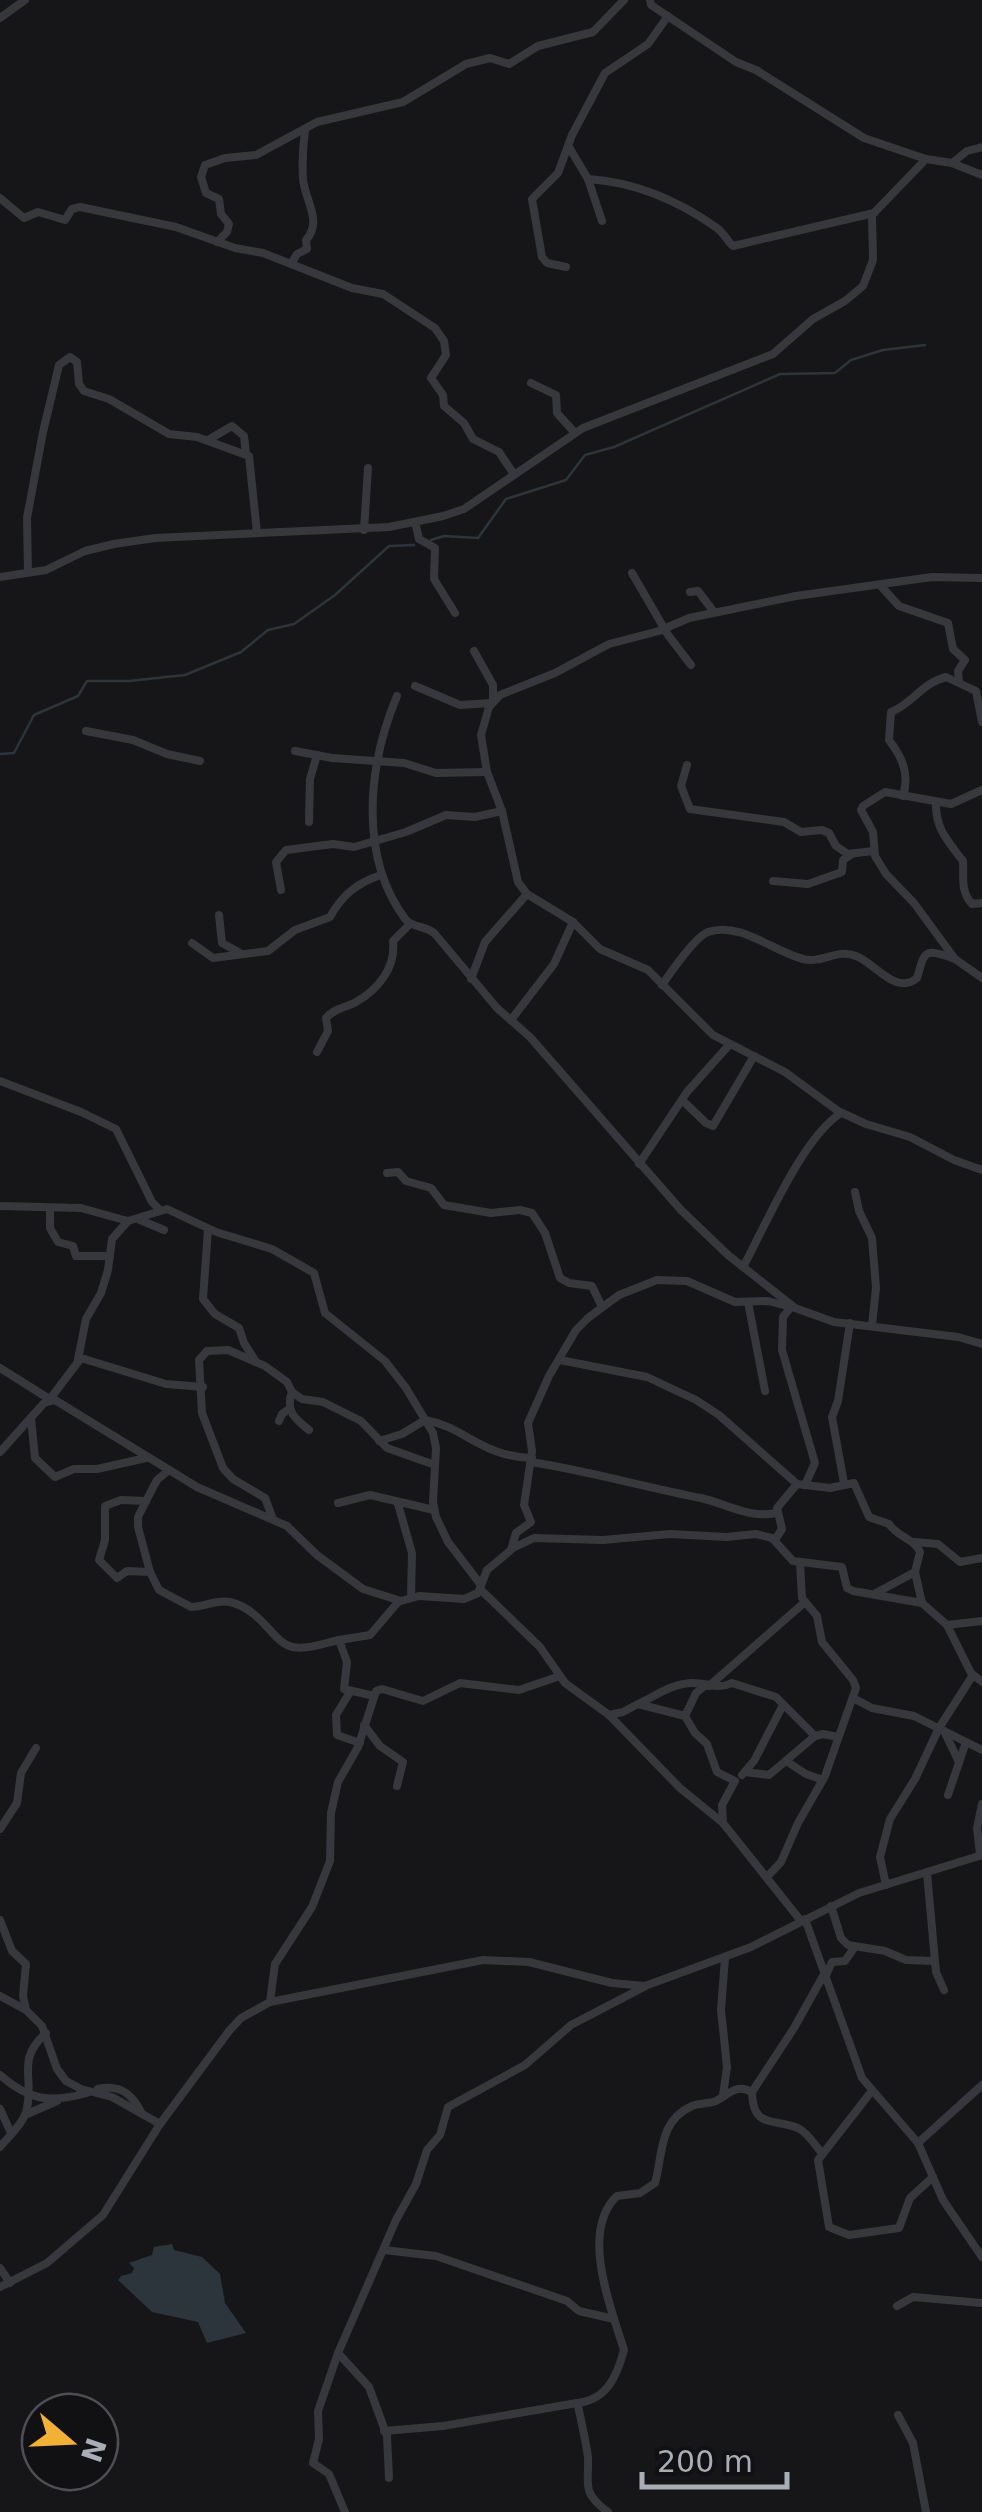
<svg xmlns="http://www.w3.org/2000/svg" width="982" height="2512" viewBox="0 0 982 2512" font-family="'DejaVu Sans',sans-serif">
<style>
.water{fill:#2c353c}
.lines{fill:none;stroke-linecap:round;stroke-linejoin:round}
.stream{stroke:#2c353c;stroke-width:2.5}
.minor{stroke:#37383d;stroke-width:8}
</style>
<rect width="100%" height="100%" fill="#161618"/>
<path class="water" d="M172 2244 174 2250 202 2257 220 2274 225 2303 246 2333 207 2343 198 2322 152 2312 118 2280 121 2276 132 2273 134 2268 129 2263 152 2255 154 2247Z"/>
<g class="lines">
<g class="stream">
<path d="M431 540 444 536 478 538 506 499 566 480 585 455 614 447 780 374 835 373 851 360 883 350 925 345"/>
<path d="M0 754 14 753 34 715 78 696 87 681H129L185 675 241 652 268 630 294 624 335 595 389 546 414 545"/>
</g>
<g class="minor">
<path d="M650 0 651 5 736 62 756 70 864 138 926 159 952 163 982 175"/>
<path d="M0 18 25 0"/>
<path d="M569 147 588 179 602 221"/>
<path d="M952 163 967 151 982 147"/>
<path d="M588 179C634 182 679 201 717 228 724 233 727 241 733 246L874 213"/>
<path d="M0 198 24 218 38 212 65 220 72 209 80 207 176 227 235 248 263 253 352 288 383 294 435 328 444 341 446 355 431 378 443 395 444 406 464 423 473 439 499 452 513 473"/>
<path d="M217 242 227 232 229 224 221 214 219 199 206 193 201 177 205 165 225 158 256 155 317 122 403 102 466 64 490 58 509 64 538 46 593 32 624 0"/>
<path d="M291 264 297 254 307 249 306 240C323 221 305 201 303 179 302 163 303 146 305 130"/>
<path d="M566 267 547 263 542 257 532 199 558 173 572 135 605 73 648 44 668 16"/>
<path d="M531 383 556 395 557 413 575 433"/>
<path d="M208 440 232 426 244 436 246 454"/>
<path d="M415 522 419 539 435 548 434 579 455 613"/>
<path d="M364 530 368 468"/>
<path d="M28 572 27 518 43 432 59 365 70 357 77 362 79 384 84 391 109 399 169 434 197 437 249 456 257 533"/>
<path d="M632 573 668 635 691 665"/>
<path d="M0 577 46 570 85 551 114 544 155 538 389 527 443 516 464 509 583 428 773 354 813 319 845 301 863 286 873 260 872 215 926 159"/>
<path d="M982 578 932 577 796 596 689 618 659 631 609 644 555 673 500 695 489 707 481 735 487 772 502 811 518 882 527 894 573 922 600 949 648 970 713 1035 785 1072 838 1111 866 1124 910 1137 954 1160 982 1170"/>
<path d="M880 585 899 606 948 623 953 649 965 660 958 671 959 682"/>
<path d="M690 592 698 591 714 612"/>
<path d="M474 651 493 685V701"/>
<path d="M415 686 460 705 491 703"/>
<path d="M397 696C368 765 358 857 406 920 415 929 426 925 435 934L497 1008 530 1037 681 1210 728 1255 795 1308 834 1322 958 1337 982 1344"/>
<path d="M86 731 133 740 167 754 200 761"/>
<path d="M295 751 332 758 404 763 436 773 487 772"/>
<path d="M687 765 681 786 690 809 784 822 801 832 822 830 829 833 836 846 848 854 873 851"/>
<path d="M982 790 951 804 885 792 863 806 861 810 873 832 875 856 886 874 914 903 955 959 982 978"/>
<path d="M903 796C910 774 902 757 889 740L891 712C912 704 922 683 946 677L976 691 982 722"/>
<path d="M936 802C935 829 948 841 963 861 964 877 960 891 972 904L982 903"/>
<path d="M309 822 310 779 317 755"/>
<path d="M773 881 808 884 842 872 843 860 852 854"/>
<path d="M281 890 276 862 286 850 333 844 354 847 406 832 446 815 475 817 502 811"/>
<path d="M219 915 222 943 242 954"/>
<path d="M192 943 213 958 268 951 295 930 330 917C342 895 357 883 381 875"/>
<path d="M471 979 485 942 527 894"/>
<path d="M662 985C670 973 696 936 708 932 740 921 774 952 803 959 822 964 837 948 856 956 875 963 896 996 917 978 925 952 922 947 955 959"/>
<path d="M511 1020 554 964 573 922"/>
<path d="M317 1052 328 1031 326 1018C335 1008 345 1008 356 1002 379 989 396 967 393 941L410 924"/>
<path d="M0 1081 81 1112 116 1129 152 1202 160 1210"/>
<path d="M682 1100 706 1123 713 1126 754 1056"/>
<path d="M639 1164 687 1092 730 1044"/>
<path d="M387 1173 398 1172 406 1181 431 1188 444 1205 491 1213 520 1210 532 1213 545 1233 560 1278 569 1283 592 1286 602 1307"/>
<path d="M855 1192 859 1211 872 1238 876 1288 872 1325"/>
<path d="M0 1206 81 1208 128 1221 167 1209 216 1232 272 1249 314 1273 325 1313 385 1361 406 1388 433 1433 436 1448 433 1502 436 1517 448 1542 481 1585"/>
<path d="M50 1208V1228L58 1242 73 1246 76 1256H110"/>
<path d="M140 1220 164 1230"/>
<path d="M208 1229 203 1299 215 1314 239 1328 244 1343 256 1362"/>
<path d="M743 1267C766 1225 802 1138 841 1113"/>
<path d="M748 1302 765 1391"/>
<path d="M791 1307 783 1317 782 1350 815 1463 805 1485"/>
<path d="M78 1359 86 1319 101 1293 108 1270 112 1239 128 1221"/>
<path d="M560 1360 647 1377 696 1400 719 1415 797 1484 830 1488 854 1483 869 1517 889 1524C897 1537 914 1538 920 1552L915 1572 876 1593"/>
<path d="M0 1368 51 1400"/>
<path d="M292 1392C285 1411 295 1419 309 1430"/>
<path d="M50 1399 81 1358 166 1384 203 1387"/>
<path d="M31 1418 35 1458 55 1477 74 1469H97L146 1458"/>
<path d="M279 1421 282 1414 289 1409"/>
<path d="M379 1441 402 1434 425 1420C465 1427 482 1457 532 1458"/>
<path d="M0 1452 44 1403 55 1400 197 1487 287 1526 317 1555 363 1589 401 1601 419 1596 464 1599 478 1593 487 1570 511 1550 516 1533 531 1522 524 1505 532 1451 528 1423 549 1376 576 1330 588 1318 619 1295 657 1280 687 1281 735 1302 768 1301 795 1308"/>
<path d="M531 1462C589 1471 644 1487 701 1498 727 1504 750 1519 776 1513"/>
<path d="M169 1470 157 1480 146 1501 138 1517V1527L150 1572 159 1590 191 1607C205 1607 216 1599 230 1602 263 1610 273 1643 292 1647 306 1650 325 1643 339 1640"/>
<path d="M844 1483 832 1417 838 1401 850 1323"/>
<path d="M146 1501 121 1500 105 1506V1540L99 1560 117 1578 127 1571 150 1572"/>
<path d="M338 1503 370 1495 434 1510"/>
<path d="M398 1504 412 1553 411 1597"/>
<path d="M273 1519 265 1498 233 1479 223 1468 202 1413 199 1360 207 1351 228 1350 265 1366 287 1382 292 1392 302 1399 323 1402 361 1421 387 1448 435 1465"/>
<path d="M775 1540 782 1529 777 1508 797 1484"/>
<path d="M915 1542 938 1544 960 1562 982 1558"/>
<path d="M513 1548 534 1538 603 1540 670 1534 726 1537 756 1534 772 1538 793 1561 842 1567 847 1588 853 1591 922 1603 947 1625 971 1673 982 1682"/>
<path d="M915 1572 922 1603"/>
<path d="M480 1589 540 1647 565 1683 609 1715 680 1788 723 1823 801 1921"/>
<path d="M947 1625 982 1621"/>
<path d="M709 1686 805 1602"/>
<path d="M350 1692 336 1715 337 1735 360 1743"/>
<path d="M374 1696 344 1689 347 1662 339 1640 370 1635 399 1601"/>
<path d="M853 1698 872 1708 914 1716 982 1750"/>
<path d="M640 1703C657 1695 673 1683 693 1683 709 1683 717 1690 732 1683L776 1697 815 1736"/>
<path d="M609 1715 623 1712 638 1704 685 1716 695 1733 707 1744 717 1772 735 1781 722 1805 723 1823"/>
<path d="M685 1716 696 1693 706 1685"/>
<path d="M364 1725 380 1746 403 1762 397 1786"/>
<path d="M944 1731 959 1762"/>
<path d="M786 1761 806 1774 823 1780"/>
<path d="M745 1772 769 1775 815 1736 823 1734 838 1737"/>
<path d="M742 1775 754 1761 783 1705"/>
<path d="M948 1795 966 1742"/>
<path d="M0 1829 17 1803 21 1773 36 1748"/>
<path d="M980 1855 977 1828 982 1804"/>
<path d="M927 1873 936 1972 944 1990"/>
<path d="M767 1877 781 1862 798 1823 825 1776 856 1688 853 1680 822 1642 817 1616 802 1598 800 1563"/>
<path d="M886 1885 880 1857 890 1819 915 1779 939 1728 973 1675"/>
<path d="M831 1906 841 1938 848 1945 885 1951 906 1960 934 1961"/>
<path d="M805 1919 862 2078 918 2143 943 2200 982 2257"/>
<path d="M0 1920 12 1951 26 1964 23 1996 26 2010"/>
<path d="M824 1980 832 1962 845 1961 854 1948"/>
<path d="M0 1996 26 2010 42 2026 57 2069 66 2081 81 2089 112 2097 160 2124"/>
<path d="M270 2002 275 1964 312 1907 330 1861 331 1813 338 1782 358 1747 376 1691 382 1689 423 1701 460 1683 519 1690 560 1676"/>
<path d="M0 2075C29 2101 51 2103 87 2093"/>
<path d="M98 2089C119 2084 132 2093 141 2112"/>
<path d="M752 2092 794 2028 823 1976"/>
<path d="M871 2092 818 2160 829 2227 849 2235 899 2228 910 2198 933 2177"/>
<path d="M723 2095 727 2067 721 2010 725 1958"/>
<path d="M0 2109 11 2133"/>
<path d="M25 2115 57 2101"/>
<path d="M918 2143 982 2085"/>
<path d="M0 2147C9 2136 25 2122 27 2108 34 2076 16 2060 46 2033"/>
<path d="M384 2250 436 2256 567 2301 579 2311 614 2319"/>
<path d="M0 2268 10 2283"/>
<path d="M0 2287 47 2263 103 2215 160 2124 229 2031 241 2018 270 2002 483 1960 529 1962 612 1983 645 1986 751 1947 859 1893 982 1855"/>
<path d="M897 2306 913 2297 982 2303"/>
<path d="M338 2353 369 2387 387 2436 389 2478"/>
<path d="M577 2403C607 2400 617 2376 624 2350 612 2310 579 2232 617 2196L640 2193 655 2183C663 2156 658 2121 692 2106 699 2103 708 2104 716 2101 729 2094 737 2083 752 2092 753 2129 773 2118 798 2128 808 2133 814 2144 821 2152"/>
<path d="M898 2415 913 2443 926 2512"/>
<path d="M384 2431 443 2426 577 2403C579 2408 587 2449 588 2457 589 2485 581 2492 608 2512"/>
<path d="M345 2512 329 2474 313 2463 319 2439 318 2411 338 2353 396 2220 416 2184 427 2150 440 2135 448 2107 525 2065 571 2025 644 1987"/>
</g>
</g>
<g transform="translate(70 2442) rotate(109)"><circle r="48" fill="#111113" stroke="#4d4f55" stroke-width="2.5"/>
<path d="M0-8L18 38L0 25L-18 38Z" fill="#f2b134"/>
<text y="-15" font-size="28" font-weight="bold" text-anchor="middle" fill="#a8adb8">N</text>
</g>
<path d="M642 2472v15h145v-15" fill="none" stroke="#a8adb8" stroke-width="5"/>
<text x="657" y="2472" font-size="30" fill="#a8adb8" stroke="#111113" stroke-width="8" paint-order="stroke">200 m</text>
</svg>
